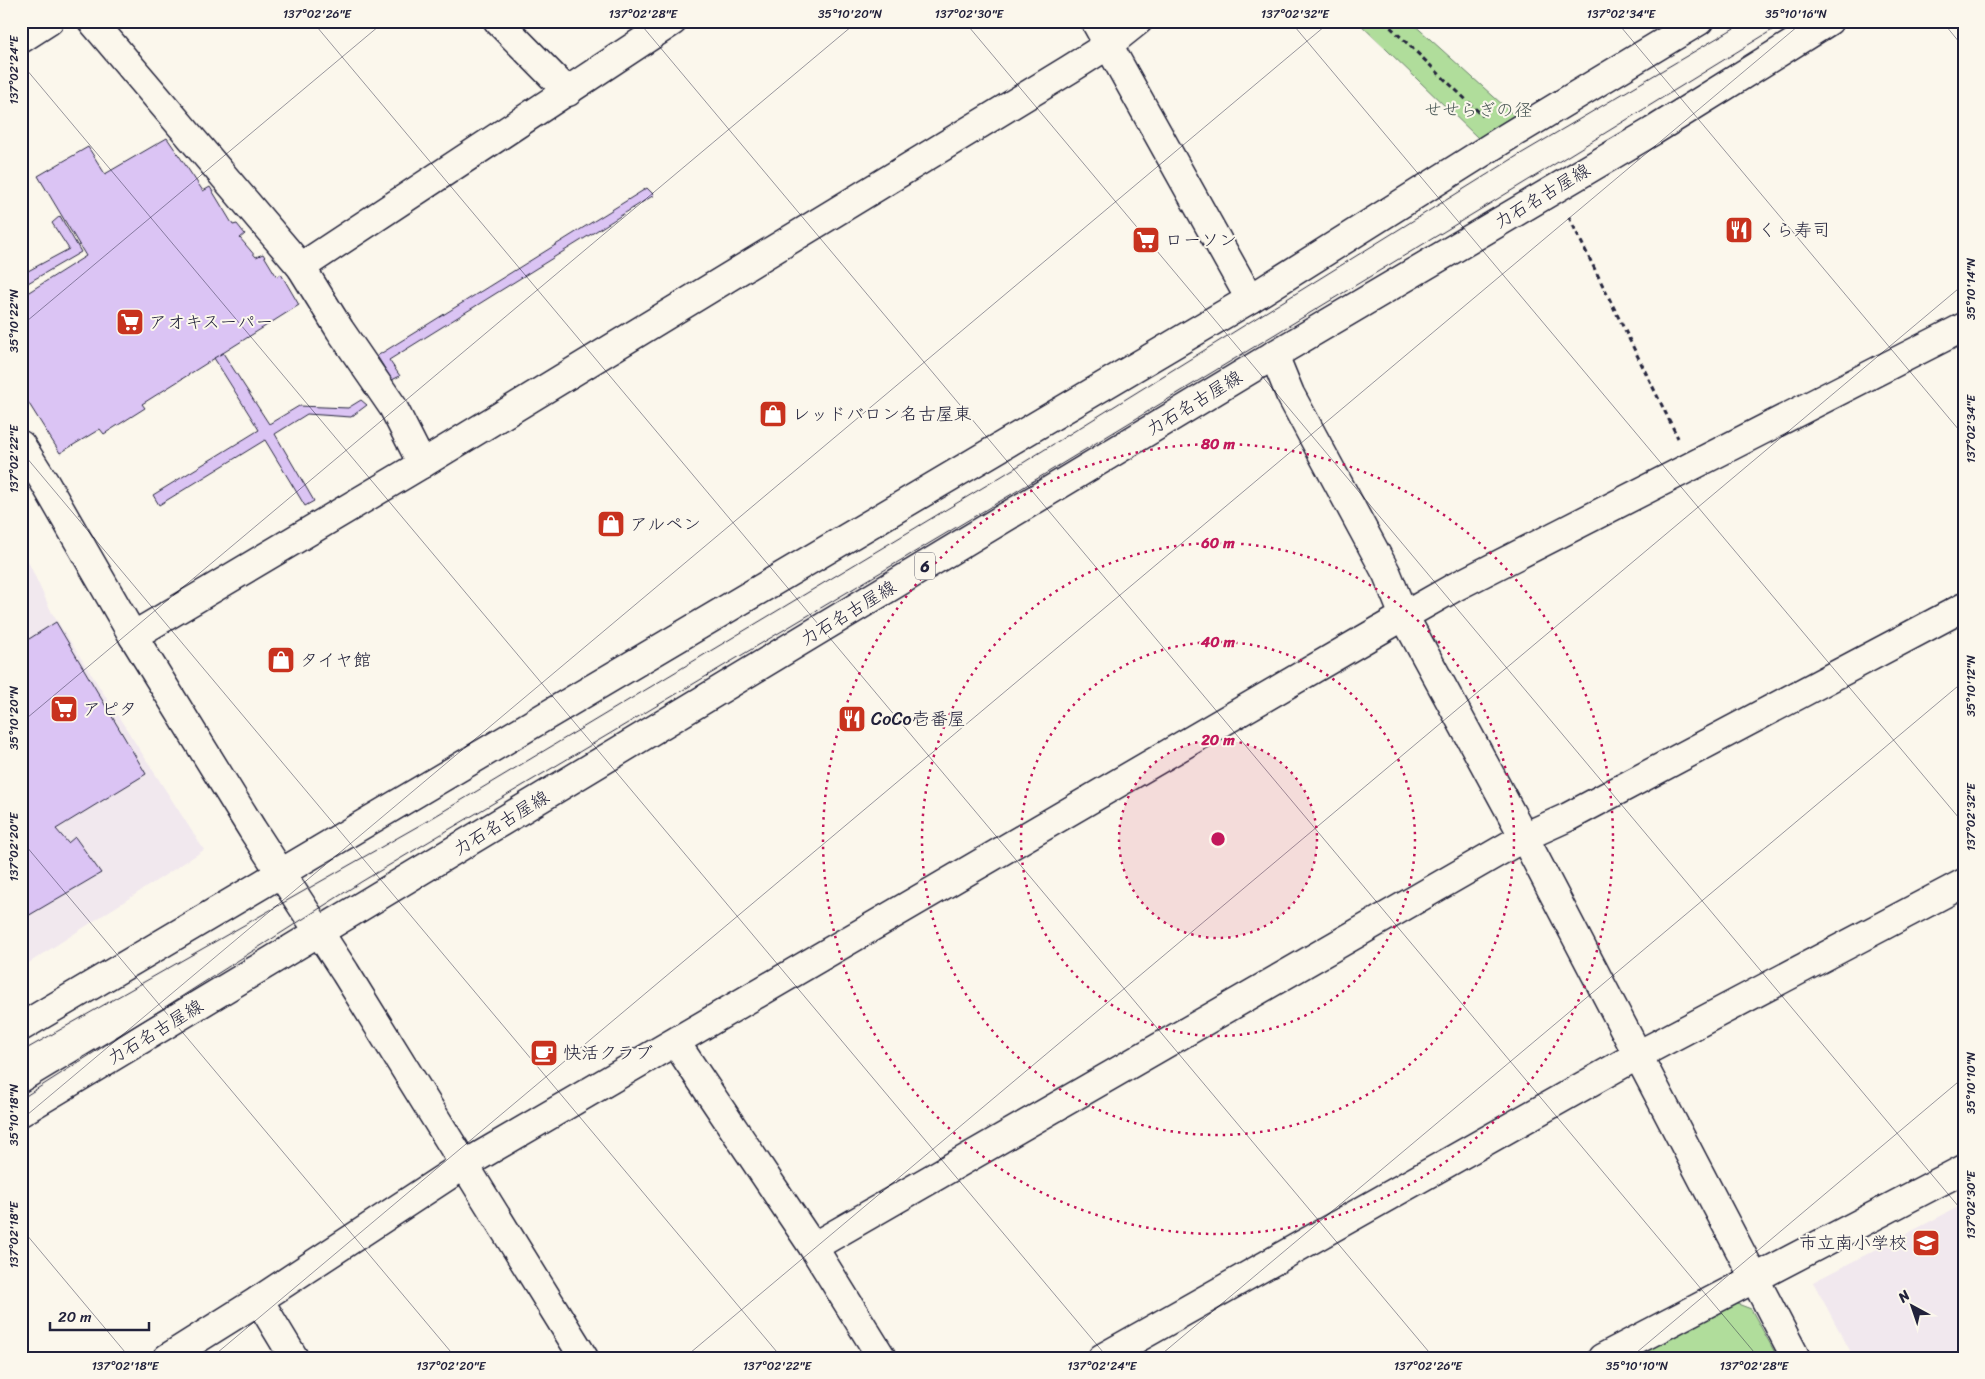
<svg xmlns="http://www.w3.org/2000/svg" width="1985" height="1379" viewBox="0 0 1985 1379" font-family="Sriracha,'Klee One',sans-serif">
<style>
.built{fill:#f1e8ee}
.green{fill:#b0dd9b;stroke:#69806b}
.building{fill:#dbc4f4;stroke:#22223b}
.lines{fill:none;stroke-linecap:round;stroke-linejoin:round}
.minor-casing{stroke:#22223b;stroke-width:31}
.major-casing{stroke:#22223b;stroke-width:31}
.path{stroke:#22223b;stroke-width:3;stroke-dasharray:5 4;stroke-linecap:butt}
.minor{stroke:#fbf7ec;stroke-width:28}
.major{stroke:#fbf7ec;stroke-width:28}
.tram{stroke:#22223b;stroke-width:1}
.ticks{fill:none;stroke:#22223b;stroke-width:1;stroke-opacity:0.45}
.ring{fill:none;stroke:#c2185b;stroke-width:2.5;stroke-dasharray:2.5 5}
.labels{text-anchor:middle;stroke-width:4;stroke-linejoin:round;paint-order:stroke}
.shield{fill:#fbf7ec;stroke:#636270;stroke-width:1}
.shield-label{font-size:16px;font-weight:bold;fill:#22223b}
.park-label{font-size:18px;fill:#4d5a58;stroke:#fbf7ec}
.street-label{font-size:18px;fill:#22223b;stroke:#fbf7ec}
.poi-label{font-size:18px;fill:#22223b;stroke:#fbf7ec;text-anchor:start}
.centre{fill:#c2185b;stroke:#fbf7ec;stroke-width:2.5}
.ring-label{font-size:15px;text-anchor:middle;font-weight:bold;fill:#c2185b;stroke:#fbf7ec;stroke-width:4;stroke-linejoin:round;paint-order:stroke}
.neatline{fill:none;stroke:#22223b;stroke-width:2}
.ticks-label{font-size:12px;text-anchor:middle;fill:#22223b}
</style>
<rect width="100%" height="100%" fill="#fbf7ec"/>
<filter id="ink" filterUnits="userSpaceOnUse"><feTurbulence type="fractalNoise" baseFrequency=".02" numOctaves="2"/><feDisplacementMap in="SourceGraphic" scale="10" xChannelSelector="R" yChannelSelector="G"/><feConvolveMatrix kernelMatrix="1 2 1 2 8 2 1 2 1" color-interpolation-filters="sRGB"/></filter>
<g filter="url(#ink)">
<g class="built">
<path d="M21 546 52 613 204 850 21 968Z"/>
<path d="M1964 1204V1358H1854L1813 1282Z"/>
</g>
<g class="green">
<path d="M1357 21H1410L1514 115 1478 138Z"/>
<path d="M1730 1301 1751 1309 1778 1358H1618Z"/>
</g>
<g class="building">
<path d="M167 138 203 191 210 187 233 225 237 224 245 234 240 238 256 257 263 254 277 277 281 274 299 305 142 404 145 408 104 434 100 429 60 453 21 391V297L86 256 38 176 88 147 105 174Z"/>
<path d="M647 188 654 195 389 360 400 376 392 380 377 356Z"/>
<path d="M60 216 81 252 21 287V260L28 271 69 249 52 223Z"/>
<path d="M223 353 269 424 299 406 348 408 361 400 367 405 351 417 307 414 275 434 314 501 305 506 265 440 159 505 153 495 259 430 214 358Z"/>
<path d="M56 622 146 774 56 829 68 843 75 837 101 873 21 920V644Z"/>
</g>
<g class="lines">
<defs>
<g id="minor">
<path d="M92 21 301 267 340 330 393 407 422 464"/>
<path d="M498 21 568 92"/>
<path d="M1095 21 1250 299"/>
<path d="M21 39 49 21"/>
<path d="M301 267 673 21"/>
<path d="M1274 355 1290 394 1387 574 1404 616 1524 837 1796 1358"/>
<path d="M21 445 45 483 133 636 252 829 345 972 584 1358"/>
<path d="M133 636 422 464 1070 69 1108 45 1138 21"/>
<path d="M676 1043 813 1247 882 1358"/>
<path d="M813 1247 1524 837 1568 817 1964 607"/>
<path d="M259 1300 294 1358"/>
<path d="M167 1358 259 1300 464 1165 1404 616 1455 587 1964 327"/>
<path d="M1102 1358 1638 1055 1964 883"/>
<path d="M1602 1358 1964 1169"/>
</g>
<g id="major">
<path d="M21 1027 1250 299 1507 137 1699 21"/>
<path d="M21 1112 1274 355 1653 131 1829 21"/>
</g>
</defs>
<use href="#minor" class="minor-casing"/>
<use href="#major" class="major-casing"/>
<g class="path">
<path d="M1384 21 1483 116"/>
<path d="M1569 217 1678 438"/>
</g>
<use href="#minor" class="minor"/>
<use href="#major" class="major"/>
<g class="tram">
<path d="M21 1052 427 821 1002 476 1517 156 1746 21"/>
<path d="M21 1099 361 882 1012 494 1537 175 1787 21"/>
</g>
</g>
</g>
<path class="ticks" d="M312 21 1434 1358M638 21 1759 1358M964 21 1964 1213M1290 21 1964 824M1616 21 1964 436M1942 21 1964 48M21 63 1108 1358M21 326 385 21M21 451 782 1358M21 723 858 21M21 840 456 1358M21 1120 1331 21M21 1228 130 1358M211 1358 1804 21M684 1358 1964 284M1157 1358 1964 681M1630 1358 1964 1077"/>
<circle cx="1218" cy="839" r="99" fill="#c2185b" fill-opacity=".12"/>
<g class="ring">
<circle cx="1218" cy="839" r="99"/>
<circle cx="1218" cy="839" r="197"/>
<circle cx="1218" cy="839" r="296"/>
<circle cx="1218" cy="839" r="395"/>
</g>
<defs>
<symbol id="restaurant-square" viewBox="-11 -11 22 22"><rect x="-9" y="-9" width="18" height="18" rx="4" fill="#c8321e" stroke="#fbf7ec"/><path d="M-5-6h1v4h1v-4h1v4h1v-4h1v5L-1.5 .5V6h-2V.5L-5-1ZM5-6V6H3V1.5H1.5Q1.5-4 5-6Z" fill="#fff"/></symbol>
<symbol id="supermarket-square" viewBox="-11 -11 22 22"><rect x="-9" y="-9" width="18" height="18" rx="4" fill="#c8321e" stroke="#fbf7ec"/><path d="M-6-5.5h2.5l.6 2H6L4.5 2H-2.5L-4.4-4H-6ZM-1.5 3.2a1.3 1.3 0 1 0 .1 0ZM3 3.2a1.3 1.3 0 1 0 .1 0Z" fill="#fff"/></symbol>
<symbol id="shop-square" viewBox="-11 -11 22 22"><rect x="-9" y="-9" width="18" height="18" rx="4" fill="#c8321e" stroke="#fbf7ec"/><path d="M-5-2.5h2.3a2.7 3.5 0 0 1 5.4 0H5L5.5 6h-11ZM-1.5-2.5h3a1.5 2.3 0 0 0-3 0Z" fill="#fff"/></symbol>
<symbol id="cafe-square" viewBox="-11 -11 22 22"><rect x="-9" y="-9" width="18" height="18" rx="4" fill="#c8321e" stroke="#fbf7ec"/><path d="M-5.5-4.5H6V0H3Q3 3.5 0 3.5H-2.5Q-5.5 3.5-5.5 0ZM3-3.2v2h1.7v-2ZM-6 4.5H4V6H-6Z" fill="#fff"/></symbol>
<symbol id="school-square" viewBox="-11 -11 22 22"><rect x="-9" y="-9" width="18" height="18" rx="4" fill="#c8321e" stroke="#fbf7ec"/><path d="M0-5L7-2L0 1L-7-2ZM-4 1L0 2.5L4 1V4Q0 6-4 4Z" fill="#fff"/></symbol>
</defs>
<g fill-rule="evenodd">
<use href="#restaurant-square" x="1723" y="214" width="32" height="32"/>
<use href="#supermarket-square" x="1130" y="224" width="32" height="32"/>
<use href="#supermarket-square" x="114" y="306" width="32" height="32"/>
<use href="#shop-square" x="757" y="398" width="32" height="32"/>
<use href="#shop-square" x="595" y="508" width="32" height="32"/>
<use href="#shop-square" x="265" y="644" width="32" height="32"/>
<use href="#supermarket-square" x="48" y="693" width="32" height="32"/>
<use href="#restaurant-square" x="836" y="703" width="32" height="32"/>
<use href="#cafe-square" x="528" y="1037" width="32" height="32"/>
<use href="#school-square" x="1910" y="1227" width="32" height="32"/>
</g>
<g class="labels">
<rect class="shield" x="915" y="552.5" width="20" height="27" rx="4"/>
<g class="shield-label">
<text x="925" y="572">6</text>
</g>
<g class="park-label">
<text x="1478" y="116">せせらぎの径</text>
</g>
<g class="street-label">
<text transform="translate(1542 196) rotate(-31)" y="6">力石名古屋線</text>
<text transform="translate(1194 403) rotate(-31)" y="6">力石名古屋線</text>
<text transform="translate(848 613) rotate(-31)" y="6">力石名古屋線</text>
<text transform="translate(501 823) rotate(-31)" y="6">力石名古屋線</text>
<text transform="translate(155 1032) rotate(-31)" y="6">力石名古屋線</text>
</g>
<g class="poi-label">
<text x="1758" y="236">くら寿司</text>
<text x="1165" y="246">ローソン</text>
<text x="149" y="328">アオキスーパー</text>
<text x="792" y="420">レッドバロン名古屋東</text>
<text x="630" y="530">アルペン</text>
<text x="300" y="666">タイヤ館</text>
<text x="83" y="715">アピタ</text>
<text x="871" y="725">CoCo壱番屋</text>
<text x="563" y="1059">快活クラブ</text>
<text x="1907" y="1249" text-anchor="end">市立南小学校</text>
</g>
</g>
<circle cx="1218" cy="839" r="8" class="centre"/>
<g class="ring-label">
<text x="1218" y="449">80 m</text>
<text x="1218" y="548">60 m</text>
<text x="1218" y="647">40 m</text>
<text x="1218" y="745">20 m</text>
</g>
<rect width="1985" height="1379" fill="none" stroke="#fbf7ec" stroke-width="55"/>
<g transform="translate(1912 1306) rotate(320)" stroke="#fbf7ec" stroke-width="4" paint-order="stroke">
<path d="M0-4L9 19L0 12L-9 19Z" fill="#22223b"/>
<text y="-8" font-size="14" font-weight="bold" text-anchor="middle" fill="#22223b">N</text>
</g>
<path d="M50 1322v8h99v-8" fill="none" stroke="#22223b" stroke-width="2.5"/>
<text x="58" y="1322" font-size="15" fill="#22223b" stroke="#fbf7ec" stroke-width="4" paint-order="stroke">20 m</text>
<rect x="28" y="28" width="1930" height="1324" class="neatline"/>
<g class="ticks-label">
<text x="317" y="18">137°02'26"E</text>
<text x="643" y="18">137°02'28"E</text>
<text x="850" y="18">35°10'20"N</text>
<text x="969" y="18">137°02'30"E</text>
<text x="1295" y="18">137°02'32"E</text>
<text x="1621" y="18">137°02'34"E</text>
<text x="1796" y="18">35°10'16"N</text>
<text transform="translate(14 70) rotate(-90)" y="4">137°02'24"E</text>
<text transform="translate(1971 289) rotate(-90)" y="4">35°10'14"N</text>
<text transform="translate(14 321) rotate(-90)" y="4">35°10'22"N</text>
<text transform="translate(1971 429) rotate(-90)" y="4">137°02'34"E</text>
<text transform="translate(14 459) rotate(-90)" y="4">137°02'22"E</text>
<text transform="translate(1971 686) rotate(-90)" y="4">35°10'12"N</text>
<text transform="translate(14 718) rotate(-90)" y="4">35°10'20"N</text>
<text transform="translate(1971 817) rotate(-90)" y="4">137°02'32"E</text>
<text transform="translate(14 847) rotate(-90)" y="4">137°02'20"E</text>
<text transform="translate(1971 1083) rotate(-90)" y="4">35°10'10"N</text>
<text transform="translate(14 1115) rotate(-90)" y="4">35°10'18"N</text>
<text transform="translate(1971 1205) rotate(-90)" y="4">137°02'30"E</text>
<text transform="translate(14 1235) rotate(-90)" y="4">137°02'18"E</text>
<text x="125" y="1370">137°02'18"E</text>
<text x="451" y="1370">137°02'20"E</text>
<text x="777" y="1370">137°02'22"E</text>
<text x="1102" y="1370">137°02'24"E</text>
<text x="1428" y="1370">137°02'26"E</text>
<text x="1637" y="1370">35°10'10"N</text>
<text x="1754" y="1370">137°02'28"E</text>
</g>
</svg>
